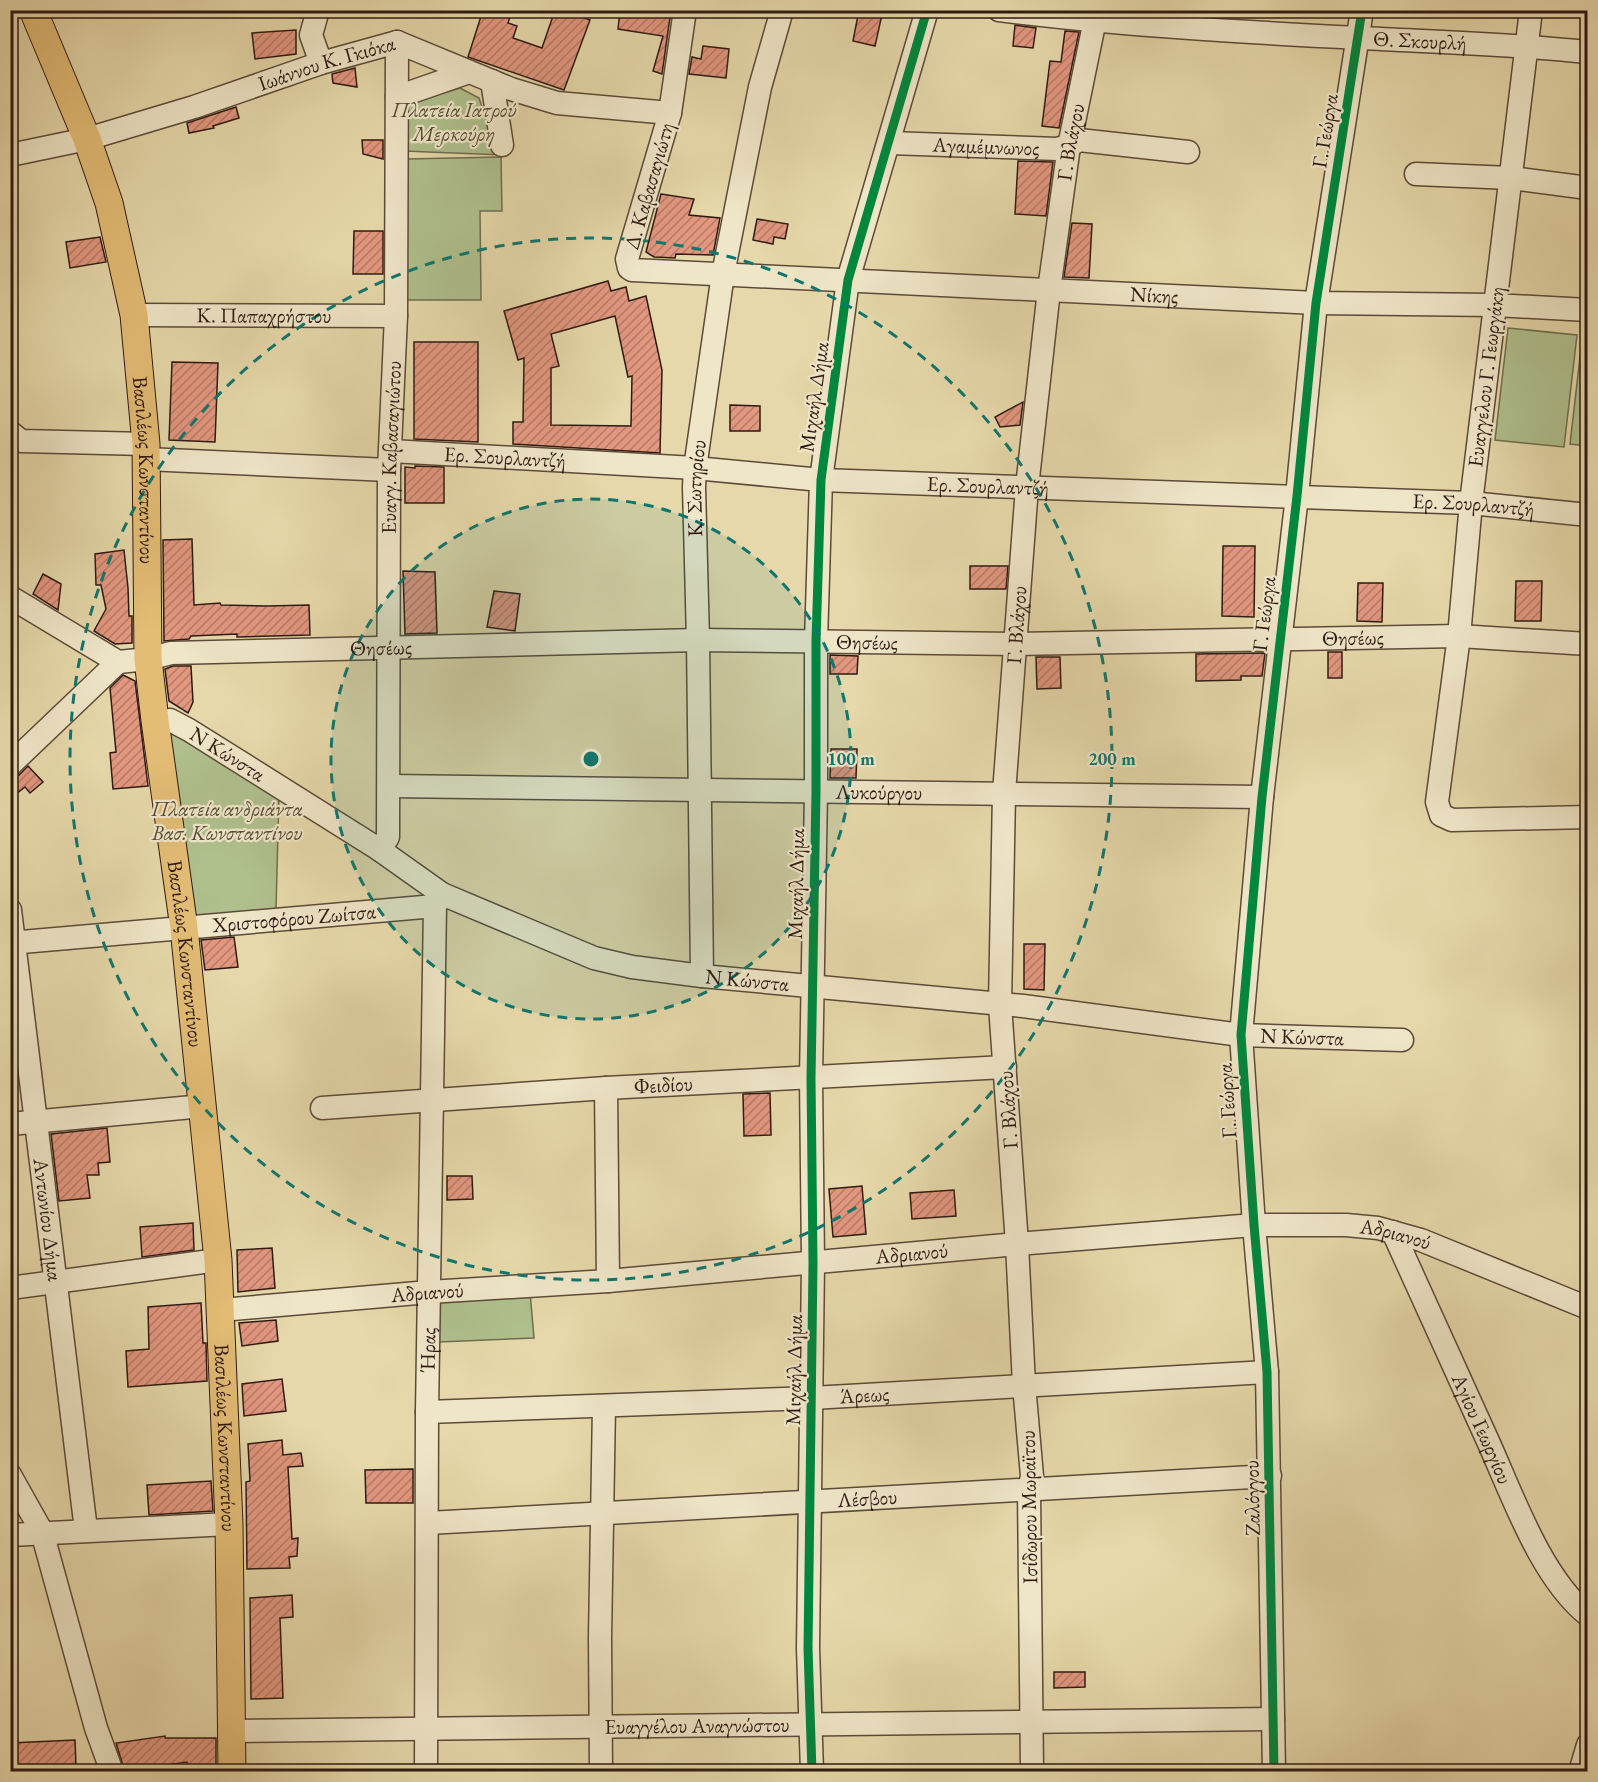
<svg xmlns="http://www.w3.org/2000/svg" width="1598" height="1782" viewBox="0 0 1598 1782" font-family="'EB Garamond',serif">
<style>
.green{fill:#afc08d;stroke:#6e6d50;stroke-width:1.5}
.building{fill:url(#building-hatch);stroke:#2e1a13;stroke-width:1.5;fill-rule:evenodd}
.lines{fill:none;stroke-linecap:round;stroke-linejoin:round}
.minor-casing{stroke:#5c4a39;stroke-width:25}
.major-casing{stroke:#2e1a13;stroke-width:29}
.minor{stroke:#efe6c8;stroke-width:22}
.major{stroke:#e3bc75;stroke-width:27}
.cycleway-casing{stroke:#efe6c8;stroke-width:13}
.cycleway{stroke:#00873e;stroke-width:9}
.ring{fill:none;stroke:#0f766e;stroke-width:3;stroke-dasharray:10 8}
.labels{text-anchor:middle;stroke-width:4.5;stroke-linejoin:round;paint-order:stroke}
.street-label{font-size:21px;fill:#2e1a13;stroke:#efe6c8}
.park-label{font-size:21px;font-style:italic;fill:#554c38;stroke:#efe6c8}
.centre{fill:#0f766e;stroke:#efe6c8;stroke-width:3}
.ring-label{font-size:18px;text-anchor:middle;font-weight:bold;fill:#0f766e;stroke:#efe6c8;stroke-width:4.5;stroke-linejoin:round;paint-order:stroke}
</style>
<defs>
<pattern id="building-hatch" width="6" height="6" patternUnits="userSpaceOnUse" patternTransform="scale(1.5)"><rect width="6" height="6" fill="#e2977f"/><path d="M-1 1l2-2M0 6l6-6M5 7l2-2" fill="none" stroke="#b87a67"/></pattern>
</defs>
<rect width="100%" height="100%" fill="#e6d8aa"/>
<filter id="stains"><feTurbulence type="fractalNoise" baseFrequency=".00333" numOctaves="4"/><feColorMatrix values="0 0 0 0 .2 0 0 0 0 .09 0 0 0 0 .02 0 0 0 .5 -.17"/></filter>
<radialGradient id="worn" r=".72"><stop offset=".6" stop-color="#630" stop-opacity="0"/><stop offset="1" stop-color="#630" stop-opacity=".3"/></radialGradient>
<g class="green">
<path d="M460 88 479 98 495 146 503 155 404 151 403 105Z"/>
<path d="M501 157 502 211H480L481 300H407L406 159Z"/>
<path d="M1508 328 1577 335 1564 447 1495 440Z"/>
<path d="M1583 331 1588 332 1587 446 1570 444Z"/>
<path d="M170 730 279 794 276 909 189 917 164 741Z"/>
<path d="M530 1292 534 1338 439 1342 438 1300Z"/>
</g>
<g class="building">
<path d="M483 10H512L508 23 517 26 513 38 542 48 555 10H563L590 20 564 90 468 57Z"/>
<path d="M670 10H671L662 74 653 71 663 36 618 29 620 11Z"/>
<path d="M859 10H883L875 46 853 41Z"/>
<path d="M1015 25 1036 28 1033 48 1013 46Z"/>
<path d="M296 30V54L255 59 252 33Z"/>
<path d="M1065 31 1079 32 1059 128 1042 126 1050 61 1061 62Z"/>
<path d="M703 46 729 49 726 78 689 74 692 57 701 59Z"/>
<path d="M355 68 357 87 333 83 332 74Z"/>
<path d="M236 107 239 118 213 126 214 128 189 133 187 123Z"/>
<path d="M362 140H383V159L363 154Z"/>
<path d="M1018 161 1053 162 1046 216 1015 214Z"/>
<path d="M661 194 694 199 689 215 720 218 713 255 676 254 675 258 654 257 646 252Z"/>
<path d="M757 219 788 224 785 239 774 237 773 244 753 240Z"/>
<path d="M1072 223 1092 224 1089 278 1064 277Z"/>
<path d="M354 231H383V274H353Z"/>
<path d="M100 237 106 262 70 268 66 242Z"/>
<path d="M608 281 611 291 626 287 629 301 646 296 662 370 660 453 513 444V422H523L524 358 518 360 504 311ZM615 316 628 377 632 376 631 426 551 425V368L559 366 551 334Z"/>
<path d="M414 342H478V442L414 439Z"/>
<path d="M172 362 218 363 215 442 169 440Z"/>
<path d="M1023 402 1020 425 1000 427 995 417Z"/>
<path d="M730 405 760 406V431H730Z"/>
<path d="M415 466 444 467V503H405V467L415 468Z"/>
<path d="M192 539 194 605 220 603 221 605 267 606 309 605 310 635 237 637V634L191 636 189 639 164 641 163 540Z"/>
<path d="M1223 546H1255L1254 617 1222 616Z"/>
<path d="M124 550 128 588 129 616H132V643L115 644 94 631 106 609 101 585H96L95 554Z"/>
<path d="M970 566H1008L1006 589H970Z"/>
<path d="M403 571 435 572 437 633 405 634Z"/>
<path d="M43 574 61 584 58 610 33 594Z"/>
<path d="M1516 581H1542L1541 621H1515Z"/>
<path d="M1358 583H1383L1382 622 1357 621Z"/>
<path d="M494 591 520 594 515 631 487 627Z"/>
<rect x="1328" y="652" width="14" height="26"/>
<path d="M1265 653 1262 676H1241V680L1196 681V654Z"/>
<path d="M830 655 858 656 857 674H830Z"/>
<path d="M1036 657H1060L1061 688 1037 689Z"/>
<path d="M173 666H191L193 702 188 713 169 701 165 669Z"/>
<path d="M123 675 135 681 148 786 113 789 110 753 116 752 110 688Z"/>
<path d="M831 749H857L856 778H830Z"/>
<path d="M28 766 43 782 30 793 25 787 10 799V778L19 775Z"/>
<path d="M234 937 238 967 205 970 201 940Z"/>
<path d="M1024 944H1045L1044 990 1024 989Z"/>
<path d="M770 1093 771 1135 744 1136 743 1094Z"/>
<path d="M107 1128 110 1162 98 1163 99 1175H87L90 1198 59 1201 51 1134Z"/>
<path d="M447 1176H472L473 1199 447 1200Z"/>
<path d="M862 1186 866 1234 833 1237 829 1189Z"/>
<path d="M954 1190 956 1216 912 1219 910 1193Z"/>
<path d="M193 1223 194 1250 142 1257 140 1227Z"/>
<path d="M272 1248 275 1288 238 1292 237 1250Z"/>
<path d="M201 1303 203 1343H206L207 1381 128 1387 126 1351 149 1349 148 1307Z"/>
<path d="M276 1320 278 1341 242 1346 239 1323Z"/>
<path d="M282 1379 286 1411 244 1416 242 1384Z"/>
<path d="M282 1440 283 1455 301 1453 303 1466 288 1467 292 1539 298 1538 297 1556 289 1557 290 1568 247 1569 246 1482 250 1481 248 1444Z"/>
<path d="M413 1469V1503H366L365 1470Z"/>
<path d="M211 1481 213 1511 149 1515 147 1485Z"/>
<path d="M292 1595 293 1617 280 1618 283 1698 251 1699 250 1598Z"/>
<path d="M1054 1672H1085V1687L1054 1688Z"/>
<path d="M165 1736V1738H216V1772H188L187 1762 153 1767 154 1772H125L116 1743Z"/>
<path d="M75 1740 76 1766 10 1769V1743Z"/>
</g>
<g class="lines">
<defs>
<g id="minor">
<path d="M318 10 311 35 321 63"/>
<path id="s1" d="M685 10 670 113 627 259 629 268 632 270 1316 303 1495 305 1588 310"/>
<path id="s2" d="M999 10C1119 25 1240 32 1361 38 1437 42 1512 44 1588 52"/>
<path d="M1531 10 1471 503 1459 636 1437 802 1441 815 1452 820 1588 817"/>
<path d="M492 81 502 145"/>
<path d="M397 97 469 72"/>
<path id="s3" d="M890 143 1057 149 1069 146 1079 140 1188 152"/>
<path id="s4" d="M10 155 87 139 194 107 321 63 397 42 511 89 557 103 670 113"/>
<path d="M1416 174 1511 178 1588 188"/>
<path id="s5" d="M134 315 396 316"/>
<path d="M10 432 21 441 146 444"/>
<path id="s6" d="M391 451 695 468 821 480 1471 503 1588 515"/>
<path d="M146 459 389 470"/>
<path id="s7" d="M10 597 118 662 148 659 171 653 698 640 1015 644 1459 636 1588 644"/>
<path id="s8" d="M155 721 170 720 189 730 380 850 442 894 594 958 632 967 702 976 1023 1006 1241 1035 1402 1040"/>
<path d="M10 765 118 662"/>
<path id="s9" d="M389 786 1262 797"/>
<path id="s10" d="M380 850 388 837 389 470 396 316 397 42"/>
<path id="s11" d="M10 910 86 1530"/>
<path id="s12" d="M10 943 435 906"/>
<path id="s13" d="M702 976 698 640 694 487 695 468 723 274 760 87 782 10"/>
<path d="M606 1088 608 1281"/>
<path id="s14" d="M322 1108 606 1088 1005 1067"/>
<path d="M10 1124 203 1106"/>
<path id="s15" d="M1393 1232C1424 1301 1455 1370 1487 1439 1512 1494 1541 1578 1588 1615"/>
<path d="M10 1288 218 1260"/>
<path id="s16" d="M221 1310 429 1292 608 1281 1017 1244 1254 1225H1346L1378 1228 1421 1240 1588 1308"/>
<path id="s17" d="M427 1412 812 1398 1267 1372"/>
<path d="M10 1475 42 1532 96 1728 112 1772"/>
<path id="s18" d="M428 1523 1270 1476"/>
<path d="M10 1535 229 1524"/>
<path id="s19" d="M231 1731 1273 1719"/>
<path id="s20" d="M426 1772 427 1412 435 906 442 894"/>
<path d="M601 1772 600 1638 604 1406"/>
<path d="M812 1772 808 1648 813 1263 811 1078 816 791V641L821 480 848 280 927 10"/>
<path id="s21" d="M1032 1772 1029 1490 1032 1476 1024 1385 1017 1244 1000 1005 1004 793 1027 487 1049 290 1069 146 1097 10"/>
<path d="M1274 1772 1267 1372 1254 1225 1241 1035 1262 797 1297 496 1316 303 1362 10"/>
<path d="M1580 1772 1588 1745"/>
</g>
<g id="major">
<path id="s22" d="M33 10 87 139 109 203 134 315 146 444 148 659 155 721 184 928 218 1260 229 1524 232 1772"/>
</g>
</defs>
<use href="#minor" class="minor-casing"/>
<use href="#major" class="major-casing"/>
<use href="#minor" class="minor"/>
<use href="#major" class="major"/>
<defs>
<g id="cycleway">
<path d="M812 1772 808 1648 813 1263 811 1078 816 791V641L821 480 848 280 927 10"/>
<path d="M1274 1772 1267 1372 1254 1225 1241 1035 1262 797 1297 496 1316 303 1362 10"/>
</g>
</defs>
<use href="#cycleway" class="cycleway-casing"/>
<use href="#cycleway" class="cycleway"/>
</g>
<circle cx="591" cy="759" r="260" fill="#0f766e" fill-opacity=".12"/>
<g class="ring">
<circle cx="591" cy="759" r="260"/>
<circle cx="591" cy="759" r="521"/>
</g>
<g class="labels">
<g class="street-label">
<text dy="7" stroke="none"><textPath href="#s2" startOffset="422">Θ. Σκουρλή</textPath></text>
<text dy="7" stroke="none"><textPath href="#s4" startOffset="330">Ιωάννου Κ. Γκιόκα</textPath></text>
<text transform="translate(1325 131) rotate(-81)" y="7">Γ. Γεώργα</text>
<text dy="7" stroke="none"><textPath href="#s21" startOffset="1635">Γ. Βλάχου</textPath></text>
<text dy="7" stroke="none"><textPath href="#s3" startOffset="96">Αγαμέμνωνος</textPath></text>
<text transform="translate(649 186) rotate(-74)" y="7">Δ. Καβασαγιώτη</text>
<text dy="7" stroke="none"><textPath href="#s1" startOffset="792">Νίκης</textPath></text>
<text dy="7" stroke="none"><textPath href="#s5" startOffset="130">Κ. Παπαχρήστου</textPath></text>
<text transform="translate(1486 377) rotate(-83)" y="7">Ευαγγελου Γ. Γεωργάκη</text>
<text transform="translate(814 397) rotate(-82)" y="7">Μιχαήλ Δήμα</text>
<text dy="7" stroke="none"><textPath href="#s10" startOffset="405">Ευαγγ. Καβασαγιώτου</textPath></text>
<text dy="7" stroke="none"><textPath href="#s6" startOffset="114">Ερ. Σουρλαντζή</textPath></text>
<text dy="7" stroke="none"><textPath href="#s22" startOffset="478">Βασιλέως Κωνσταντίνου</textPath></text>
<text dy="7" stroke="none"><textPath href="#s6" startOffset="598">Ερ. Σουρλαντζή</textPath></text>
<text dy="7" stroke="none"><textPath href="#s13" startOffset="488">Κ. Σωτηρίου</textPath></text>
<text dy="7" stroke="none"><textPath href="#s6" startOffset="1084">Ερ. Σουρλαντζή</textPath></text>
<text transform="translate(1264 614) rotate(-83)" y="7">Γ. Γεώργα</text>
<text dy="7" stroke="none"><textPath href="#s21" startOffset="1149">Γ. Βλάχου</textPath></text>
<text dy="7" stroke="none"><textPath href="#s7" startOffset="1362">Θησέως</textPath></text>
<text dy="7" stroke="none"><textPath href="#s7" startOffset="876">Θησέως</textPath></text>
<text dy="7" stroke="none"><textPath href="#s7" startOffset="390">Θησέως</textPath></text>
<text dy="7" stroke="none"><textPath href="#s8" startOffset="82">Ν Κώνστα</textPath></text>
<text dy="7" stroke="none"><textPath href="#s9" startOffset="490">Λυκούργου</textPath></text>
<text transform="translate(796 884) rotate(-89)" y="7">Μιχαήλ Δήμα</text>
<text dy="7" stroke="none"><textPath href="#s12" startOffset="285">Χριστοφόρου Ζωίτσα</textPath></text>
<text dy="7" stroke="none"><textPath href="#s22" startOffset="964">Βασιλέως Κωνσταντίνου</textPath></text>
<text dy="7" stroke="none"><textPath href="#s8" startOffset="658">Ν Κώνστα</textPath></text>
<text dy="7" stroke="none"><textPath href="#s8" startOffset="1216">Ν Κώνστα</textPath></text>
<text dy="7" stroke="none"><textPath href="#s14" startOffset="342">Φειδίου</textPath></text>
<text transform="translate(1227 1101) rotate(-94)" y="7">Γ. Γεώργα</text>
<text transform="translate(1008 1110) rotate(-94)" y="7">Γ. Βλάχου</text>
<text dy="7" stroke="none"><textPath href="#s11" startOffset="312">Αντωνίου Δήμα</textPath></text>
<text dy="7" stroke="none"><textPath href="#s16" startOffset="1179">Αδριανού</textPath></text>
<text dy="7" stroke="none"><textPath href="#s16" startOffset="693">Αδριανού</textPath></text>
<text dy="7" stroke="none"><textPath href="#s16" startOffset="207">Αδριανού</textPath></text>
<text dy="7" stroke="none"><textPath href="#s20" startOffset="422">Ήρας</textPath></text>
<text transform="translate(794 1370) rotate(-89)" y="7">Μιχαήλ Δήμα</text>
<text dy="7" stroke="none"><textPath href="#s17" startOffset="438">Άρεως</textPath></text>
<text dy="7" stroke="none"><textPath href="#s15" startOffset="216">Αγίου Γεωργίου</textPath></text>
<text dy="7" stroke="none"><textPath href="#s22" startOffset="1450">Βασιλέως Κωνσταντίνου</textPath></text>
<text dy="7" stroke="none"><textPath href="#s18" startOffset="440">Λέσβου</textPath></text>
<text transform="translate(1252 1498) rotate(-91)" y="7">Ζαλόγγου</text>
<text transform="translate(1029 1507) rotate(-91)" y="7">Ισίδωρου Μωραϊτου</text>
<text dy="7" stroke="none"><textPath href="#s19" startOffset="466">Ευαγγέλου Αναγνώστου</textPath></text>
</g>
<g class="park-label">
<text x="454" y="117">Πλατεία Ιατρού<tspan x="454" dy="24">Μερκούρη</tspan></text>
<text x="227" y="816">Πλατεία ανδριάντα<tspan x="227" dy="24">Βασ. Κωνσταντίνου</tspan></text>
</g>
</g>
<circle cx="591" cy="759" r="9" class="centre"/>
<g class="ring-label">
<text x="851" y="765">100 m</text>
<text x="1112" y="765">200 m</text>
</g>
<rect width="1598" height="1782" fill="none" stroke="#e6d8aa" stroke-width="36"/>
<rect x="12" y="12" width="1574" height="1758" fill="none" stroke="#2e1a13" stroke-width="3"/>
<rect x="18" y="18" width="1562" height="1746" fill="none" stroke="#2e1a13" stroke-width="1.5"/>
<rect width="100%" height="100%" filter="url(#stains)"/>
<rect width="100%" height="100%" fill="url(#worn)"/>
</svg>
